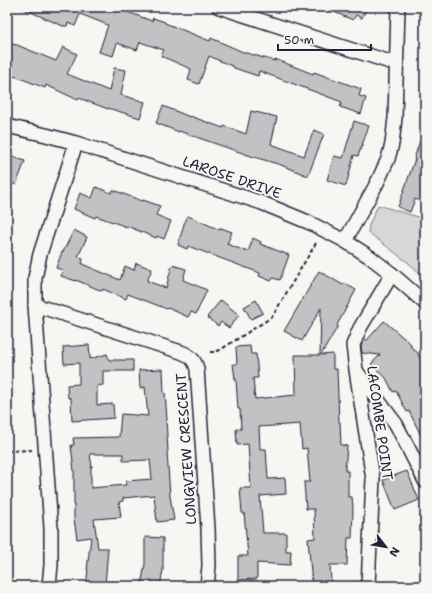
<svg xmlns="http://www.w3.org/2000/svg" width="432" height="593" viewBox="0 0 432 593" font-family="'Shantell Sans',sans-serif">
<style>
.park{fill:#d7d7d7;stroke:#7c7c89}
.building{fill:#c2c2c4;stroke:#22223b;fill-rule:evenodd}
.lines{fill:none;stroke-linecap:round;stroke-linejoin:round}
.minor-casing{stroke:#22223b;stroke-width:16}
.path{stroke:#22223b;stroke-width:2;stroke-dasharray:4 3;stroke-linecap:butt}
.minor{stroke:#f6f6f2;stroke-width:13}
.labels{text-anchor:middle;stroke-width:4;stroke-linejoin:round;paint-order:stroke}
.street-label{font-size:14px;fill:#22223b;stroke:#f6f6f2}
</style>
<rect width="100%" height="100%" fill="#f6f6f2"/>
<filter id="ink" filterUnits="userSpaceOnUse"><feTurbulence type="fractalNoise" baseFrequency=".025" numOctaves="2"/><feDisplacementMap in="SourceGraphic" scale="8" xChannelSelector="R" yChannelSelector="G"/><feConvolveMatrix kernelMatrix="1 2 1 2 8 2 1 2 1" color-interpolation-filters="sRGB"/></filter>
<g filter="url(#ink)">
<path class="park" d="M378 205 425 219V278L411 265 368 232 369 225Z"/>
<g class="building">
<path d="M19 7H114L152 21 153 18 165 22V23L210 41 211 38 243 52 275 61V59L313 74 314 72 361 89 359 96 366 98 361 114 340 107 342 102 259 71 258 76 234 68V67L209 56 199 84 188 80 191 69 161 56 164 50 140 42 137 50 117 43 113 56 99 52 108 25 80 14 75 26 68 23 67 26H63Z"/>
<path d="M322 7H367L362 18 356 15 353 20Z"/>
<path d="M7 43 17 45 56 61 63 47 77 54 67 74 109 91 114 68 126 70 121 95 145 102 140 118 108 108V109L79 98 78 100 46 85 45 88 17 77 7 75Z"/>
<path d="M163 106 190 117V116L223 128 224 126 246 134 251 111 277 117 271 144 304 156 314 130 324 134 308 176 281 165 251 156 179 131V132L156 123Z"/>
<path d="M354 121 369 126 358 156 354 155 346 186 327 180 334 156 343 158Z"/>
<path d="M423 131 425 132V203L415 199 410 212 398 207 415 159H414Z"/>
<path d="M7 155 25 161 16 185 7 181Z"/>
<path d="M96 187 111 193 113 190 142 201 143 200 160 206 156 215 171 221 164 239 157 236 156 238 127 226V227L96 216 95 218 74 209 80 193 92 198Z"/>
<path d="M188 216 220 230 221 228 232 232 227 244 248 252 253 238 261 242 260 244 289 255 280 280 273 278 271 281 259 276 260 273 188 246 187 249 178 245 184 224Z"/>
<path d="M74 230 87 237 78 257 83 259 82 264 120 280 125 266 134 270 136 263 152 269 147 281 166 288 172 265 186 269 183 280 207 290 196 314 191 312 188 317 168 308 167 309 128 294 126 299 103 289 102 291 76 280V281L61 276 63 270 56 268 62 252H63Z"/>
<path d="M319 271 343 285 344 283 356 290 337 325 338 326 321 355 333 354V369H337L338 396 339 422H340L341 445 347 446 345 471H348V497H352L353 508 352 538H348L347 565H330L331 582 312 584 308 539 315 538 314 509H306L304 482H310L307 448 302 449 300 424 259 427 260 449H266L268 479 285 478 286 494 260 496 263 533H286V551H291L290 565 257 563V579L238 580V556H248L244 513H242L240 488H251L248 444 237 445 236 429H241L240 409H238L236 379H235L233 364H237L236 347 250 346 251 354H256L258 378H253L255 399 296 395 295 355H320L321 308 302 341 284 331Z"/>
<path d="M221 300 239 315 229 328 221 322 218 326 207 317Z"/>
<path d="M256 300 263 313 251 319 244 307Z"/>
<path d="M384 321 412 345 410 346 419 354 418 355 425 364V444L409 411 407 412 396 391 393 392 386 378 371 364 380 355 362 353 361 346 364 340H367Z"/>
<path d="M89 345 90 359 107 354 109 360H133V371H103V385L97 386V405L113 404 114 418 72 421 71 398H68L67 385 79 384V363L64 364 63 347Z"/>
<path d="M163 369 164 393H165L167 420H166L168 451 167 452 170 496 174 520 157 522 154 495 123 498V501L119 502 121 517 94 519 98 548H108L105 586H86L88 570H87L91 537 77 539 74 519V471L71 445H74L73 438 119 437 121 414 148 416 145 387 140 388 139 370ZM90 454H123V461L150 460 152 479 126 481V485L91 488V467H92Z"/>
<path d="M407 471 419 500 395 510 383 480Z"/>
<path d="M145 537 163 538V570L160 586H141L145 564Z"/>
</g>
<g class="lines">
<defs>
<g id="minor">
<path d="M219 7 396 64"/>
<path d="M7 126 46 135 76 143 262 203 308 222 345 241 370 257 392 274 425 303"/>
<path d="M345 241 377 183 388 159 392 144 395 118 398 7"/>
<path d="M35 305 181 352C190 355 195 360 197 369L208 528 209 566 207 586"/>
<path d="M357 372 396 424 425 481"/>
<path d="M49 586 51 565V528L35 305V278L40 254 76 143"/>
<path d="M368 586 373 479 356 370 353 345 360 328 392 274"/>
</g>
</defs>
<use href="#minor" class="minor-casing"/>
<g class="path">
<path d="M210 352H215L220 350 272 317 316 243"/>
<path d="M7 451 34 450"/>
</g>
<use href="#minor" class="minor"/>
</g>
</g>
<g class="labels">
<g class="street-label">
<text transform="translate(232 177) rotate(19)" y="5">LAROSE DRIVE</text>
<text transform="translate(380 423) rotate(82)" y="5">LACOMBE POINT</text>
<text transform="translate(186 449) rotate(-94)" y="5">LONGVIEW CRESCENT</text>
</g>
</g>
<rect width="432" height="593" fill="none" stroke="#f6f6f2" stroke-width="24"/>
<rect x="12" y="12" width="408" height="569" fill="none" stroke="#22223b" stroke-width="1.5" filter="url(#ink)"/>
<g transform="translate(386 547) rotate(121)" stroke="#f6f6f2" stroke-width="3" paint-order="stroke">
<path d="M0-3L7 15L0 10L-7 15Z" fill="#22223b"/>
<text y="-6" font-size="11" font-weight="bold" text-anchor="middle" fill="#22223b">N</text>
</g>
<path d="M278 44v6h93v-6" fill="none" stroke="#22223b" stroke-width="2"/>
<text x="284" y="44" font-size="12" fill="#22223b" stroke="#f6f6f2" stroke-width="3" paint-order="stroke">50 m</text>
</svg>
